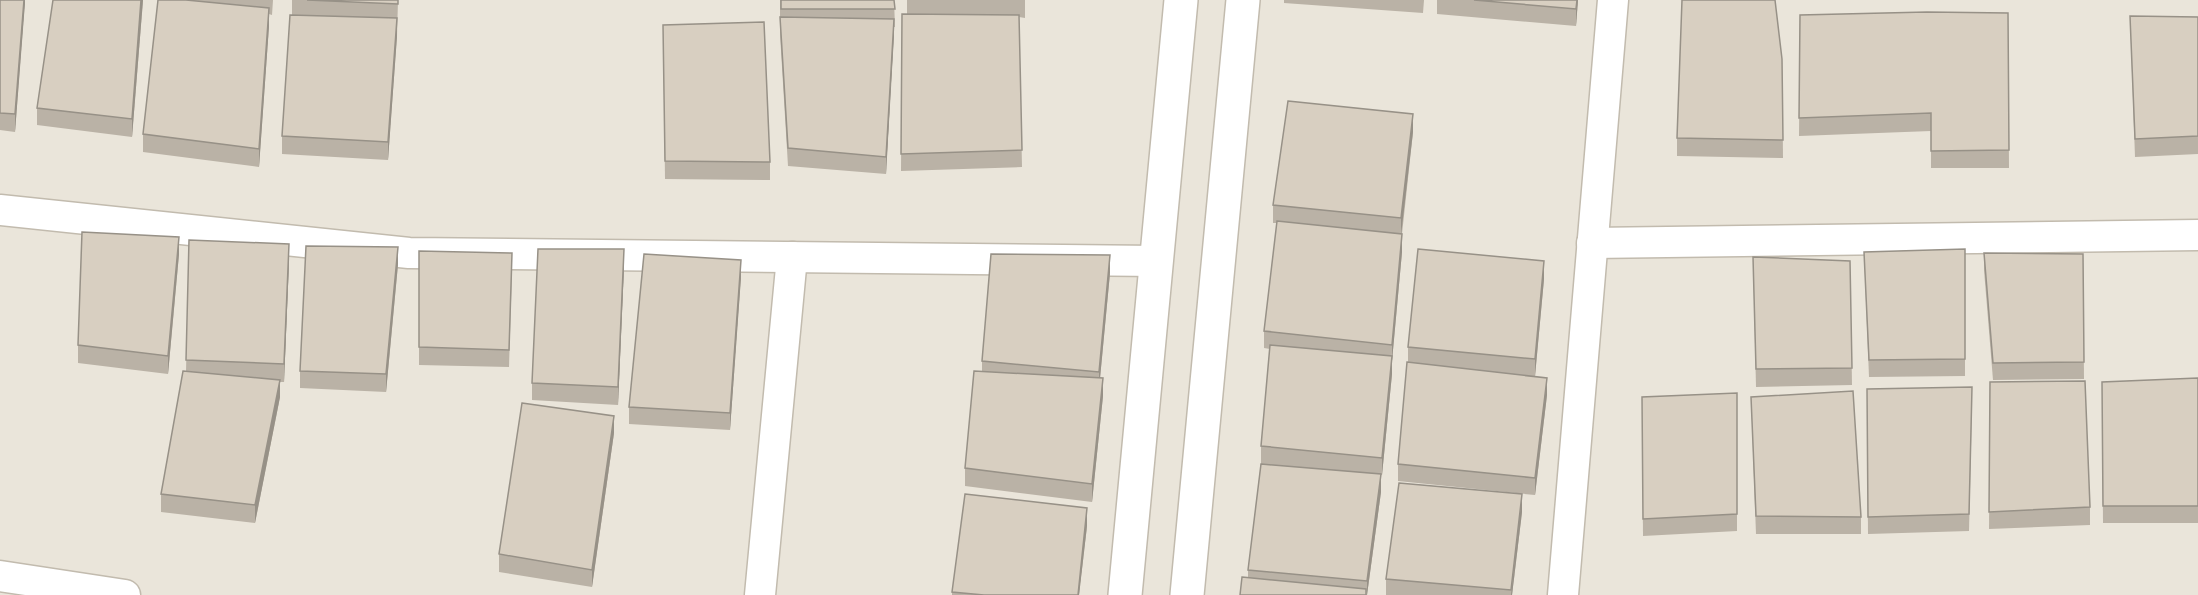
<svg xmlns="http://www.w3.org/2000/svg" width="2198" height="595" viewBox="0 0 2198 595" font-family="'Titillium Web',sans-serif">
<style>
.residential{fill:#eae5da}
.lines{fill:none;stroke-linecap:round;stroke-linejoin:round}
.minor-casing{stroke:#c2bbae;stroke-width:33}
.tertiary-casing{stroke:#c2bbae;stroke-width:36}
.minor{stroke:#fff;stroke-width:30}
.tertiary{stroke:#fff;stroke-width:33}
.wall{fill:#bab2a6}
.shaded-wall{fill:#979187}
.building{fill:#d8cfc1;stroke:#979187;stroke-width:1.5}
</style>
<rect width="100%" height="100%" fill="#f6f3ec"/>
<rect class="residential" x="0" y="0" width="2198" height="595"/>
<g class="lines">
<defs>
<g id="minor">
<path d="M0 210 409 253 1157 261"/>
<path d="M1592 243 2198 235"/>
<path d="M0 576 125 595"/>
<path d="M760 595 792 257"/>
<path d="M1563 595 1613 0"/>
</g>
<g id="tertiary">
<path d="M1125 595 1181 0"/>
<path d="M1187 595 1243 0"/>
</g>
</defs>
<use href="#minor" class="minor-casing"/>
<use href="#tertiary" class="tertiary-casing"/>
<use href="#minor" class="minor"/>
<use href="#tertiary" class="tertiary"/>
</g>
<g class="wall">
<path d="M0 0H25L15 132 0 130Z"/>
<path d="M143 0 132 137 37 125V108Z"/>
<path d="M158 0H273L272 15 269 14V26L259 167 143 152V134Z"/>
<path d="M292 0H398L397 36 388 160 282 154V136L292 15Z"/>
<path d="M780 0H894L895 27H894L886 174 788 166 780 34Z"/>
<path d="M907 0H1025V18L1019 17 1022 167 901 171 902 14H907Z"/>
<path d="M1284 0H1424L1423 13 1284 3Z"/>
<path d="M1437 0H1578L1576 26 1437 14Z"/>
<path d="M2008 13 2009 168H1931V131L1799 136 1800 15Z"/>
<path d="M2130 16 2198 17V154L2135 157Z"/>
<path d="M663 25 770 162V180L665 179Z"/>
<path d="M1782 59 1783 158 1677 156V138Z"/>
<path d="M1413 132 1402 234V252L1392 361V374L1382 475H1381V492L1367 595H1240L1248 577V570L1261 463V446L1270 349 1264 348V331L1277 223H1273V205Z"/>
<path d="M189 240 289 262 284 382H280V397L255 523 161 512V494L186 372Z"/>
<path d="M1965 249V376L1869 377 1864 252Z"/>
<path d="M419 251 512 270 509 367 419 365Z"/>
<path d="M1984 253 2083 254 2084 379 1993 380 1984 270Z"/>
<path d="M179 254 168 374 78 363V345Z"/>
<path d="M1753 257 1850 261 1852 385 1756 387Z"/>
<path d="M398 264 386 392 300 388V371Z"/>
<path d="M624 267 618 405 532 400V383Z"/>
<path d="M1110 273 1100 378 1103 396 1092 502 965 486V468L982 372V361Z"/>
<path d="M741 277 730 430 629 424V407Z"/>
<path d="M1544 279 1535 376 1547 395 1535 495 1398 481V464L1408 362V347Z"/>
<path d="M2198 378V523H2103L2102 382Z"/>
<path d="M1990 382 2090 507V525L1989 529Z"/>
<path d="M1867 389 1972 405 1969 531 1868 534Z"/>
<path d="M1737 393V531L1643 536 1642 397Z"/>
<path d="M1751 397 1861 517V534H1756Z"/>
<path d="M614 433 592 587 499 572V554Z"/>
<path d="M1522 512 1512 595H1386V579Z"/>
<path d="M1087 526 1079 595H952V592Z"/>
</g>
<g class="shaded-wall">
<path d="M24 0H25V3L15 132V114Z"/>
<path d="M141 0H143L132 137V119Z"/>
<path d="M1577 0H1578L1576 26V9Z"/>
<path d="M269 8V26L259 167V149Z"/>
<path d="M397 18V36L388 160V142Z"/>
<path d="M894 19V36L886 174V157Z"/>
<path d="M1413 114V132L1401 235V218Z"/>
<path d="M1402 234V252L1392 361V374L1382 475V458L1392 357V345Z"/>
<path d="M179 237V254L168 374V356Z"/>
<path d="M289 244V262L284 382V364Z"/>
<path d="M398 247V264L386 392V374Z"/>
<path d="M624 249V267L618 405V387Z"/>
<path d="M1110 255V273L1099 389V372Z"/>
<path d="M741 260V277L730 430V413Z"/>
<path d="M1544 261V279L1535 376V359Z"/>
<path d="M1103 378V396L1092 502V484Z"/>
<path d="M1547 378V395L1535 495V478Z"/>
<path d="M280 380V397L255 523V505Z"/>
<path d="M614 416V433L592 587V570Z"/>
<path d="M1381 474V492L1367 595V581Z"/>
<path d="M1522 494V512L1512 595H1511Z"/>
<path d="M1087 508V526L1079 595H1078Z"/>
</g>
<g class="building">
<path d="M0 0H24L15 114 0 113Z"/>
<path d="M53 0H141L132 119 37 108Z"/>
<path d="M158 0H186L269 8 259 149 143 134Z"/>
<path d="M307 0H398V4Z"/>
<path d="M781 0H894L895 9H781Z"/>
<path d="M1474 0H1577L1576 9Z"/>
<path d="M1682 0H1775L1782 59 1783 140 1677 138Z"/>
<path d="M1927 12 2008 13 2009 150 1931 151V113L1799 118 1800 15Z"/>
<path d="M902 14 1019 15 1022 150 901 154Z"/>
<path d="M290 15 397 18 388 142 282 136Z"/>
<path d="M2130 16 2198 17V136L2135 139Z"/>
<path d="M780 17 894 19 886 157 788 148Z"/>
<path d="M764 22 770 162 665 161 663 25Z"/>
<path d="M1288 101 1413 114 1401 218 1273 205Z"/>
<path d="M1277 221 1402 234 1392 345 1264 331Z"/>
<path d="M82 232 179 237 168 356 78 345Z"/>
<path d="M189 240 289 244 284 364 186 360Z"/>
<path d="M306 246 398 247 386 374 300 371Z"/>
<path d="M538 249H624L618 387 532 383Z"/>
<path d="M1418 249 1544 261 1535 359 1408 347Z"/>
<path d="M1965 249V359L1869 360 1864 252Z"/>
<path d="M419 251 512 253 509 350 419 347Z"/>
<path d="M1984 253 2083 254 2084 362 1993 363Z"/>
<path d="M644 254 741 260 730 413 629 407Z"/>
<path d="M991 254 1110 255 1099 372 982 361Z"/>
<path d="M1753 257 1850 261 1852 368 1756 369Z"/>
<path d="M1270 345 1392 356 1382 458 1261 446Z"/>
<path d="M1407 362 1547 378 1535 478 1398 464Z"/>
<path d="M183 371 280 380 255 505 161 494Z"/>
<path d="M974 371 1103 378 1092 484 965 468Z"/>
<path d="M2198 378V506H2103L2102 382Z"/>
<path d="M2085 381 2090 507 1989 512 1990 382Z"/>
<path d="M1972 387 1969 514 1868 517 1867 389Z"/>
<path d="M1853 391 1861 517 1756 516 1751 397Z"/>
<path d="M1737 393V514L1643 519 1642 397Z"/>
<path d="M522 403 614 416 592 570 499 554Z"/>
<path d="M1261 464 1381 474 1367 581 1248 570Z"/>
<path d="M1399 483 1522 494 1511 590 1386 579Z"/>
<path d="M965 494 1087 508 1078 595H984L952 592Z"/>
<path d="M1242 577 1366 589V595H1240Z"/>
</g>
</svg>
